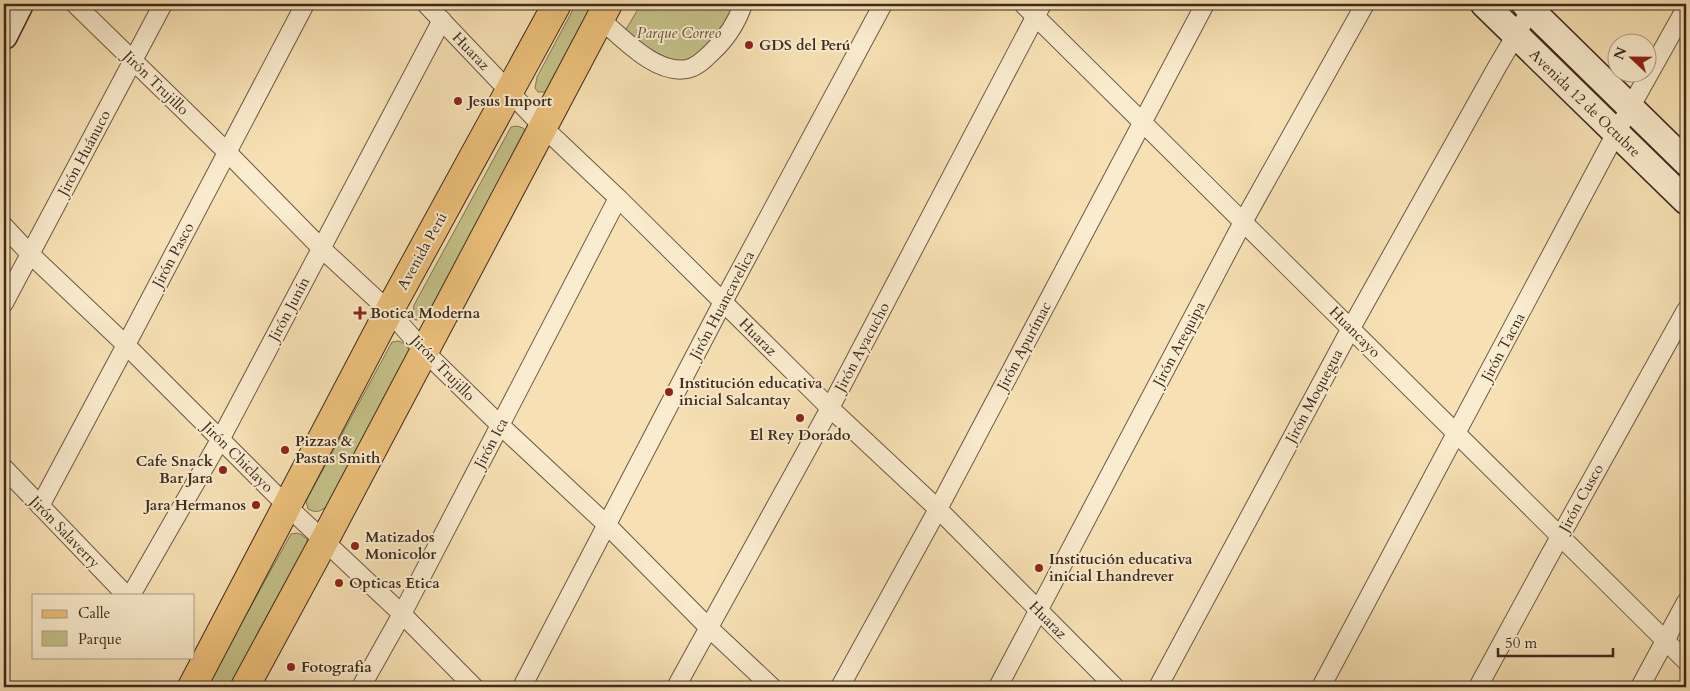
<svg xmlns="http://www.w3.org/2000/svg" width="1690" height="691" viewBox="0 0 1690 691" font-family="Cardo,serif">
<style>
.green{fill:#c4c188;stroke:#807653}
.lines{fill:none;stroke-linecap:round;stroke-linejoin:round}
.street-casing{stroke:#6c5844;stroke-width:20}
.secondary-casing{stroke:#3d2b1e;stroke-width:29}
.primary-casing{stroke:#3d2b1e;stroke-width:30}
.street{stroke:#faecce;stroke-width:18}
.secondary{stroke:#faecce;stroke-width:26}
.primary{stroke:#ecc07a;stroke-width:28}
.poi-dot{fill:#8f2418;stroke:#faecce;stroke-width:2}
.labels{text-anchor:middle;stroke-width:4;stroke-linejoin:round;paint-order:stroke}
.park-label{font-size:15px;font-style:italic;fill:#5f5038;stroke:#faecce}
.poi-label{font-size:15px;font-weight:bold;fill:#3d2b1e;stroke:#faecce;text-anchor:start}
.street-label{font-size:15px;fill:#3d2b1e;stroke:#faecce}
</style>
<rect width="100%" height="100%" fill="#f7e1b4"/>
<filter id="stains"><feTurbulence type="fractalNoise" baseFrequency=".004" numOctaves="4"/><feColorMatrix values="0 0 0 0 .2 0 0 0 0 .09 0 0 0 0 .02 0 0 0 .5 -.17"/></filter>
<radialGradient id="worn" r=".72"><stop offset=".6" stop-color="#630" stop-opacity="0"/><stop offset="1" stop-color="#630" stop-opacity=".3"/></radialGradient>
<g class="green">
<path d="M576 4H597L547 92H538L535 88 537 77Z"/>
<path d="M641 4H740L698 60 677 63 651 55 625 31Z"/>
<path d="M517 126 523 128 527 132 429 315 425 319 415 320 413 315 414 305 511 127Z"/>
<path d="M398 341C405 343 407 346 410 353L326 507C320 512 315 513 308 509L306 501 392 342Z"/>
<path d="M297 533 302 535 307 539V546L230 687H206L291 534Z"/>
</g>
<g class="lines">
<defs>
<g id="street">
<path d="M75 4 227 152 321 248 389 311 425 352 500 425 607 525 708 627 772 687"/>
<path d="M426 4 543 127 618 198 830 408 938 509 1115 687"/>
<path d="M1023 4 1686 661"/>
<path d="M600 19C622 37 655 75 687 69 697 67 705 59 712 52 726 39 737 22 743 4"/>
<path d="M4 226 30 254 126 345 287 506 402 614 474 687"/>
<path d="M4 303 163 4"/>
<path d="M4 468 126 595"/>
<path d="M40 506 126 345 305 4"/>
<path d="M131 595 220 440 442 20"/>
<path d="M361 687 402 614 618 198"/>
<path d="M522 687 723 302 883 4"/>
<path d="M676 687 830 408 1042 4"/>
<path d="M840 687 938 509 1205 4"/>
<path d="M998 687 1243 222 1365 4"/>
<path d="M1158 687 1351 328 1497 67 1534 4"/>
<path d="M1321 687 1616 133 1686 8"/>
<path d="M1478 687 1547 560 1686 310"/>
<path d="M1640 687 1686 602"/>
</g>
<g id="secondary">
<path d="M1484 4 1686 201"/>
<path d="M1525 4 1686 162"/>
<path d="M4 36 20 4"/>
</g>
<g id="primary">
<path d="M192 687 389 311 557 4"/>
<path d="M245 687 324 541 608 4"/>
</g>
</defs>
<use href="#street" class="street-casing"/>
<use href="#secondary" class="secondary-casing"/>
<use href="#primary" class="primary-casing"/>
<use href="#street" class="street"/>
<use href="#secondary" class="secondary"/>
<use href="#primary" class="primary"/>
</g>
<g class="poi-dot">
<circle cx="749" cy="45" r="5"/>
<circle cx="458" cy="101" r="5"/>
<path d="M357.5 305.5h5v5h5v5h-5v5h-5v-5h-5v-5h5z"/>
<circle cx="669" cy="392" r="5"/>
<circle cx="800" cy="418" r="5"/>
<circle cx="285" cy="450" r="5"/>
<circle cx="223" cy="470" r="5"/>
<circle cx="256" cy="505" r="5"/>
<circle cx="355" cy="546" r="5"/>
<circle cx="1039" cy="568" r="5"/>
<circle cx="339" cy="583" r="5"/>
<circle cx="291" cy="667" r="5"/>
</g>
<g class="labels">
<g class="park-label">
<text x="679" y="38">Parque Correo</text>
</g>
<g class="poi-label">
<text x="759" y="50">GDS del Perú</text>
<text x="468" y="106">Jesus Import</text>
<text x="370" y="318">Botica Moderna</text>
<text x="679" y="388">Institución educativa<tspan x="679" dy="17">inicial Salcantay</tspan></text>
<text x="800" y="440" text-anchor="middle">El Rey Dorado</text>
<text x="295" y="446">Pizzas &amp;<tspan x="295" dy="17">Pastas Smith</tspan></text>
<text x="213" y="466" text-anchor="end">Cafe Snack<tspan x="213" dy="17">Bar Jara</tspan></text>
<text x="246" y="510" text-anchor="end">Jara Hermanos</text>
<text x="365" y="542">Matizados<tspan x="365" dy="17">Monicolor</tspan></text>
<text x="1049" y="564">Institución educativa<tspan x="1049" dy="17">inicial Lhandrever</tspan></text>
<text x="349" y="588">Opticas Etica</text>
<text x="301" y="672">Fotografia</text>
</g>
<g class="street-label">
<text transform="translate(471 51) rotate(46)" y="5">Huaraz</text>
<text transform="translate(156 83) rotate(44)" y="5">Jirón Trujillo</text>
<text transform="translate(1585 103) rotate(44)" y="5">Avenida 12 de Octubre</text>
<text transform="translate(84 153) rotate(-62)" y="5">Jirón Huánuco</text>
<text transform="translate(422 251) rotate(-61)" y="5">Avenida Perú</text>
<text transform="translate(173 255) rotate(-62)" y="5">Jirón Pasco</text>
<text transform="translate(722 305) rotate(-62)" y="5">Jirón Huancavelica</text>
<text transform="translate(289 309) rotate(-62)" y="5">Jirón Junín</text>
<text transform="translate(1355 332) rotate(45)" y="5">Huancayo</text>
<text transform="translate(758 337) rotate(45)" y="5">Huaraz</text>
<text transform="translate(1179 344) rotate(-62)" y="5">Jirón Arequipa</text>
<text transform="translate(1024 346) rotate(-62)" y="5">Jirón Apurímac</text>
<text transform="translate(862 347) rotate(-62)" y="5">Jirón Ayacucho</text>
<text transform="translate(1503 347) rotate(-62)" y="5">Jirón Tacna</text>
<text transform="translate(443 368) rotate(46)" y="5">Jirón Trujillo</text>
<text transform="translate(1314 396) rotate(-62)" y="5">Jirón Moquegua</text>
<text transform="translate(491 443) rotate(-62)" y="5">Jirón Ica</text>
<text transform="translate(238 457) rotate(45)" y="5">Jirón Chiclayo</text>
<text transform="translate(1581 498) rotate(-61)" y="5">Jirón Cusco</text>
<text transform="translate(65 532) rotate(46)" y="5">Jirón Salaverry</text>
<text transform="translate(1048 620) rotate(45)" y="5">Huaraz</text>
</g>
</g>
<rect width="1690" height="691" fill="none" stroke="#f7e1b4" stroke-width="20"/>
<rect x="5" y="5" width="1680" height="681" fill="none" stroke="#3d2b1e" stroke-width="2.5"/>
<rect x="10" y="10" width="1670" height="671" fill="none" stroke="#3d2b1e"/>
<rect x="32" y="594" width="162" height="65" fill="#faecce" stroke="#ae9f88"/>
<rect x="42" y="610" width="25" height="8" fill="#ecc07a" stroke="#ae9f88"/>
<text x="78" y="618" font-size="15" fill="#3d2b1e">Calle</text>
<rect x="42" y="631" width="25" height="15" fill="#c4c188" stroke="#ae9f88"/>
<text x="78" y="644" font-size="15" fill="#3d2b1e">Parque</text>
<g transform="translate(1632 58) rotate(292)"><circle r="24" fill="#faecce" stroke="#ae9f88"/>
<path d="M0-4L9 19L0 12L-9 19Z" fill="#8f2418"/>
<text y="-8" font-size="14" font-weight="bold" text-anchor="middle" fill="#3d2b1e">N</text>
</g>
<path d="M1498 648v8h115v-8" fill="none" stroke="#3d2b1e" stroke-width="2.5"/>
<text x="1505" y="648" font-size="15" fill="#3d2b1e" stroke="#faecce" stroke-width="4" paint-order="stroke">50 m</text>
<rect width="100%" height="100%" filter="url(#stains)"/>
<rect width="100%" height="100%" fill="url(#worn)"/>
</svg>
